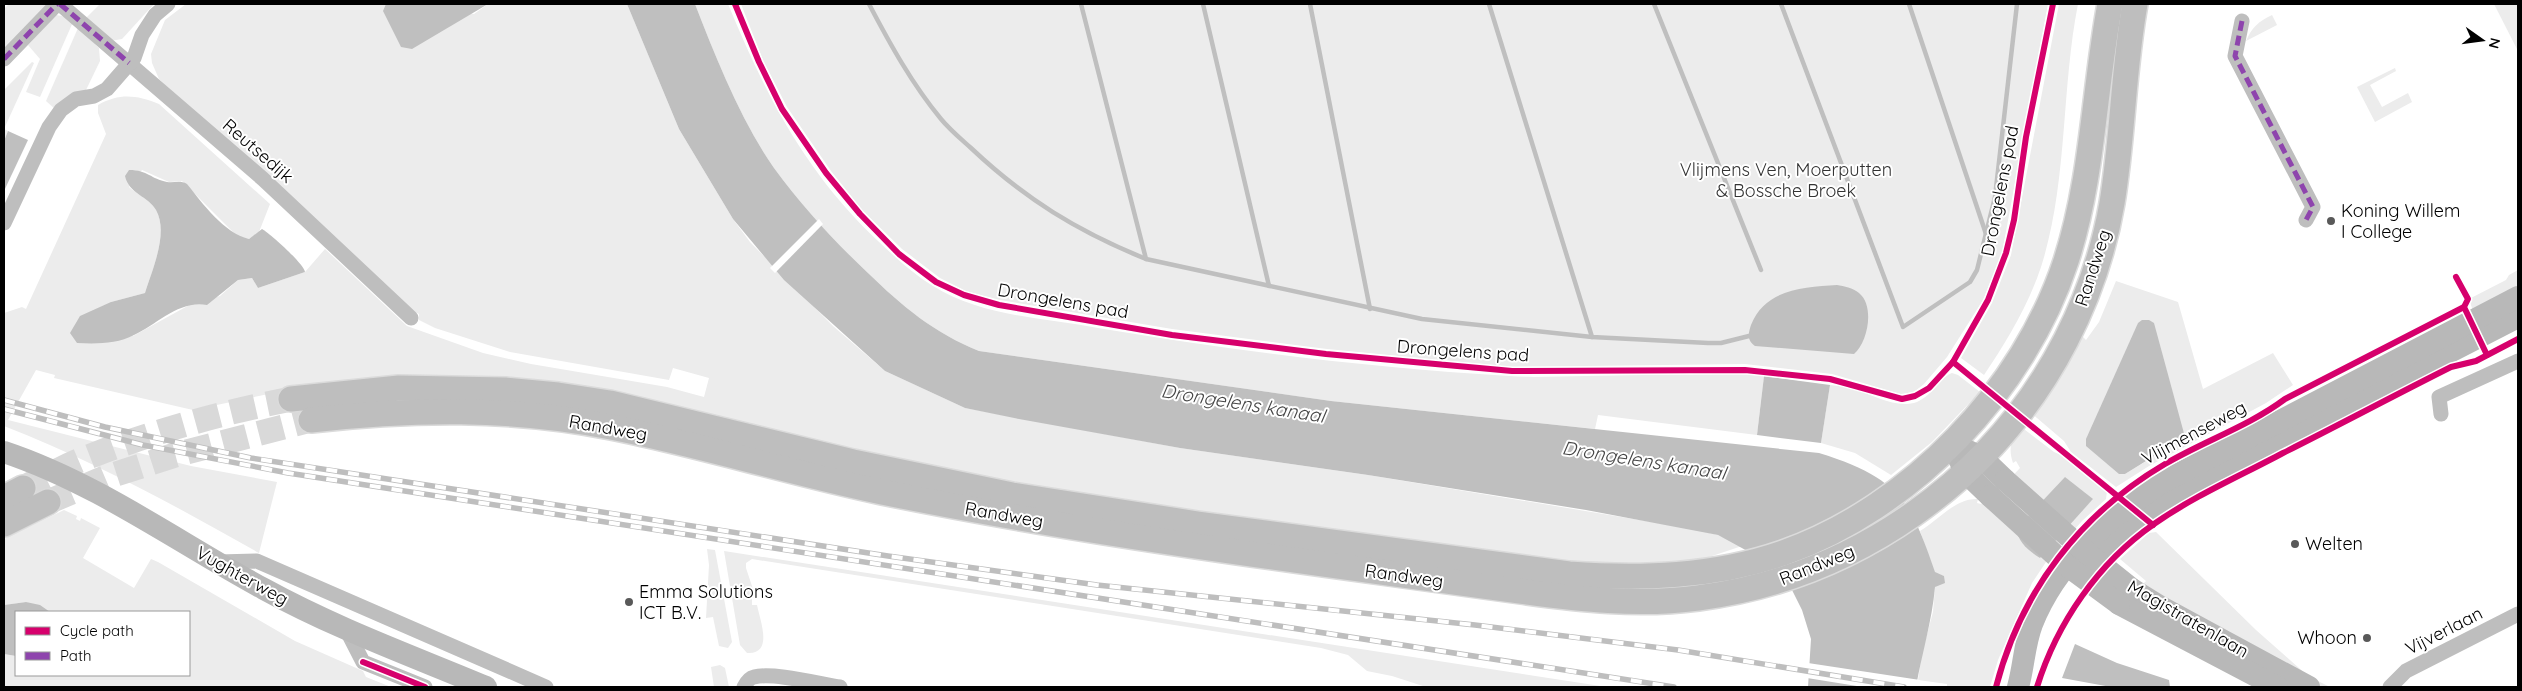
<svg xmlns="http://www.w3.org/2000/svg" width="2522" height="691" viewBox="0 0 2522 691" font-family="Quicksand,sans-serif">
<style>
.green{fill:#ececec;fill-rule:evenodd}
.water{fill:#bfbfbf}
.pier{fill:#fff}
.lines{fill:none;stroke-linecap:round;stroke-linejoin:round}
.stream{stroke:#bfbfbf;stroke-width:4.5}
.primary-tunnel{stroke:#d9d9d9;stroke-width:25;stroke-dasharray:25 12;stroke-linecap:butt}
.primary-casing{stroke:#dbdbdb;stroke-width:28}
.street{stroke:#bebebe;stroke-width:15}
.secondary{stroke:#b8b8b8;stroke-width:22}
.primary{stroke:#bebebe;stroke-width:25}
.rail-casing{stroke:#bebebe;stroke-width:5.5}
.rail{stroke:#fff;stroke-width:4;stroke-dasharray:11;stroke-linecap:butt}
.secondary-bridge{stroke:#b8b8b8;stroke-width:22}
.quiet{stroke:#8e44ad;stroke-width:5;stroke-dasharray:10 5;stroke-linecap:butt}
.cycleway-casing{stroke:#fff;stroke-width:9}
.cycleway{stroke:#d6006c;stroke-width:6}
.poi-dot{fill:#595959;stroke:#fff;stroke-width:2}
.labels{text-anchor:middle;stroke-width:4;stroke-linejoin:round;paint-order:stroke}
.street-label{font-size:18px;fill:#000;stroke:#fff}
.park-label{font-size:18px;fill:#333;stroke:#fff}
.poi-label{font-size:18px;fill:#000;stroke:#fff;text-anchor:start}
.water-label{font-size:19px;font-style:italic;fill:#444;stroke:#fff}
</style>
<rect width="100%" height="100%" fill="#fff"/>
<g class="green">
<path d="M9 4H48L4 51V9Z"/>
<path d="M100 4H154L122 39 110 41 85 19Z"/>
<path d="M186 4H386L474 14 488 4H627L679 129 733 219 750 242 833 326 885 371 965 408 1180 448 1368 475 1688 528 1718 535 1742 546 1697 561 1656 567 1574 565 1098 501 505 378 401 376 347 381 283 391 193 410 54 378 55 375 36 370 8 420 191 466 277 482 259 553C176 506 94 461 4 426V313L22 307 26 309 106 134 98 113V105C120 93 136 95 159 104L270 204 259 232 249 239 237 236 182 181 169 182 142 170 129 187C137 194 151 201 156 210 169 233 152 270 145 293L111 302 133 336 193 303 220 296 238 280 252 278 258 288 305 272 325 249 407 326 483 353 531 364 667 387 704 397 709 378 673 368 669 380 510 352 435 328 419 320V314L409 309 185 105 159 79 152 63 151 54 165 20Z"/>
<path d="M695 4H728C766 96 805 172 878 241 895 257 913 274 933 286 980 316 1044 318 1098 328 1234 351 1372 368 1509 376 1534 378 1560 376 1586 376 1639 375 1692 374 1745 374L1764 376 1757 435 1598 415 1595 429 1331 401 979 351C934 333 902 306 868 273 834 241 802 206 774 168 741 121 716 58 695 4Z"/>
<path d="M741 4H2048L2002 253 1983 300 1947 357 1924 384 1914 392 1901 394 1832 374 1745 364 1513 367 1327 349 1172 329 1000 300 966 291 940 278 902 249 864 212 831 171 787 107 763 60Z"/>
<path d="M2059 4H2078C2061 90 2068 183 2041 267 2028 306 2007 341 1984 375L1961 358 1992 303 2011 255Z"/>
<path d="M2494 4H2518V49H2517Z"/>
<path d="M56 15 62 16 73 22 40 97 26 92 40 59 28 45Z"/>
<path d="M2272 15 2277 25 2246 41C2252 27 2258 22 2272 15Z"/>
<path d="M78 28 99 48 100 61 86 90 55 109 46 101Z"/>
<path d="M32 62 34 63 4 129 8 131 4 141V90Z"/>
<path d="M2395 68 2396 71 2370 85 2382 107 2408 93 2412 102 2375 122 2357 87Z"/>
<path d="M2518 270V293L2473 311 2469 299 2506 280 2509 275Z"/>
<path d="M2116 281 2178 302 2203 389 2273 353 2293 385 2266 403 2149 466 2116 487 2071 452 2064 441 2031 413 2078 332 2086 340 2099 322ZM2185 433V438L2125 474H2119Z"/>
<path d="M1952 373 1958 375 1980 392 1932 442 1891 475 1855 453 1821 443 1830 385C1839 386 1848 387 1857 390 1875 396 1897 409 1917 402 1933 395 1942 376 1952 373Z"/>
<path d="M2020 426 2054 452 2066 457 2107 491 2106 499 2082 521 2046 562 2032 583 1998 660 1990 687H1947V684L1918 680 1922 653 1933 612 1935 587 1944 576 1935 573 1920 531C1939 520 1955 498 1978 499L1977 503 1985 505 2020 468 2016 461 2013 463C2008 448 2011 439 2020 426ZM2093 499 2075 518 2017 534Z"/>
<path d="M64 510 77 516 76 519 80 521 81 518 100 528 83 558 134 588 151 559 158 562 295 641 363 671 366 677 391 687H4V654L16 656V675H189V612H50L26 602 4 605V539Z"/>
<path d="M2156 532 2256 630 2308 676 2330 687H2317L2143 584 2146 581 2120 559 2149 533Z"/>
<path d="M707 549 715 550 732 642 728 648 719 646 713 617 706 618 709 565Z"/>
<path d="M724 551 1607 687H1426L1392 676 1367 671 1348 655 1321 648 752 559 746 563V568L756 598H752V605H757C760 620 774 655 747 653L740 645Z"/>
<path d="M720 665 725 668 729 687H714L711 667Z"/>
</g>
<g class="water">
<path d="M386 4H488L412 49 401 47 383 11Z"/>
<path d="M627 4H695C716 58 741 121 774 168 802 206 834 241 868 273 902 306 934 333 979 351L1331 401 1819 453C1896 477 1910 498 1935 572L1944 576 1945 583 1935 587C1932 621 1922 653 1916 687H1808L1811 639 1802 610 1789 584 1762 559 1718 535 1586 510 1368 475 1180 448 1019 419 965 408 885 371 784 280 733 219 679 129Z"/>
<path d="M8 131 28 140 4 191V141Z"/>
<path d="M129 170C148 170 151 179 167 182 175 183 180 180 187 184 203 204 224 233 249 239L262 229C271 234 304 264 305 272L258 288 252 278 238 280 207 305C179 300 158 324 134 335 117 344 96 344 77 343L70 333 80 316 111 302 145 293C152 270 169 233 156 210 148 196 129 194 125 176Z"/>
<path d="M1837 285C1844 286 1853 288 1859 293 1875 306 1868 342 1854 354L1755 346C1747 340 1748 334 1751 325 1765 289 1804 287 1837 285Z"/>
<path d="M2142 320H2149L2154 323 2185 437 2125 474H2119L2086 446V439L2138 323Z"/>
<path d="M1764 376 1830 385 1821 443 1757 435Z"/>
<path d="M2065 477 2093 499 2040 558C2030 552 2016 541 2017 528Z"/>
<path d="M26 602 40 605 50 612H16V656L4 654V605Z"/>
<path d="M2075 644 2117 663 2169 680 2170 687H2111L2062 678Z"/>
</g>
<g class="pier">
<path d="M819 219 823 224 775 273 770 268Z"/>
<path d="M1808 663 1920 680 1919 687H1863L1807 678Z"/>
</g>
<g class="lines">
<g class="stream">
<path d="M869 4C890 44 912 84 941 119 950 130 961 139 971 148 1025 199 1077 231 1146 259L1422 319 1592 337 1708 343H1721L1753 335"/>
<path d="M1081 4 1146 259"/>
<path d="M1203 4 1269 286"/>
<path d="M1310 4 1370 309"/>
<path d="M1489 4 1592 337"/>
<path d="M1654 4 1761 270"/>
<path d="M1781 4 1903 327 1970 282 1977 270 1995 197 2017 4"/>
<path d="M1909 4 1986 234"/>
</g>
<g class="primary-tunnel">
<path d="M23 488C47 476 71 463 96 454 159 430 225 412 291 399"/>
<path d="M48 502 107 477 175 455 311 420"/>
</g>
<defs>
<g id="primary">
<path d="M291 399 399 388 505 390 558 395 610 403 853 462 1012 495 1198 524 1569 574C1641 579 1714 577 1783 553 1911 508 2024 390 2066 261 2093 178 2094 89 2110 4"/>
<path d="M311 420C411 409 512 407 611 427 702 445 791 473 882 492 1049 526 1218 550 1388 573 1432 579 1476 585 1520 591 1579 599 1638 606 1698 598 1854 578 1994 480 2066 340 2088 297 2104 250 2112 203 2123 137 2123 70 2135 4"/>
<path d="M4 498 23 488"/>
<path d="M4 524 48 502"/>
</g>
</defs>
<use href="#primary" class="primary-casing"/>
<g class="street">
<path d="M60 4 263 179 411 318"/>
<path d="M2242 21 2235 56 2313 207 2306 220"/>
<path d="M4 59 57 4"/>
<path d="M4 223 49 127 61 110 76 99 94 96 107 89 134 58 142 35 155 15 168 4"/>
<path d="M2441 414 2439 397 2518 361"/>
<path d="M218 562 257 561 546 687"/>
<path d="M345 627 363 662 425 687"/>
<path d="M744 687C746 683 749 678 754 677 773 672 820 684 840 687"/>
<path d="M2390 687 2406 671 2518 614"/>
</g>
<g class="secondary">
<path d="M1952 443 1965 472 1990 496"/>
<path d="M1964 449 1981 457 2005 480"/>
<path d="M4 452C97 483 179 543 264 589 335 628 412 656 486 687"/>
<path d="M2082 573C2109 542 2139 516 2173 494L2518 317"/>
<path d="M2132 589 2161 607 2309 687"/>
<path d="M2119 604 2277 687"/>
<path d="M2018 687C2024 666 2024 645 2032 624 2056 563 2108 518 2161 483L2518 297"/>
</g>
<use href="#primary" class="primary"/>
<defs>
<g id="rail">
<path d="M4 400 105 427 251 458 888 556 1097 585 1475 625 1678 650 1904 687"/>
<path d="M4 409 143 445 288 473 1674 687"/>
</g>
</defs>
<use href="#rail" class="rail-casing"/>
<use href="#rail" class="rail"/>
<g class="secondary-bridge">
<path d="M2005 480 2087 553 2132 589"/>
<path d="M1990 496 2066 565 2119 604"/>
</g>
<g class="quiet">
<path d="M60 4 129 63"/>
<path d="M2242 21 2235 56 2313 207 2306 220"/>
<path d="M4 59 57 4"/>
</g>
<defs>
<g id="cycleway">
<path d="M735 4 759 62 782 109 826 173 860 214 899 254 936 282 964 295 999 305 1172 335 1326 354 1512 371 1745 370 1830 379 1902 399 1915 396 1929 388 1953 362 1988 300 2006 253 2014 220 2026 137 2053 4"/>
<path d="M2456 277 2468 299 2464 307 2487 355"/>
<path d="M1953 362 2153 525"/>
<path d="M363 662 425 687"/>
<path d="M1996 687C2021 591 2080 514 2165 464 2204 441 2249 426 2285 399L2464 307"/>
<path d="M2037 687C2057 623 2098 563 2154 524 2194 496 2240 476 2283 453 2339 425 2395 395 2451 367L2476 361 2518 339"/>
</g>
</defs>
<use href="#cycleway" class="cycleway-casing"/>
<use href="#cycleway" class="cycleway"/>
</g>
<g class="poi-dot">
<circle cx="2331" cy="221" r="5"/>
<circle cx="2295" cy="544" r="5"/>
<circle cx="629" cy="602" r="5"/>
<circle cx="2367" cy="638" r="5"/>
</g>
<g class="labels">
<g class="street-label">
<text transform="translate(258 151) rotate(41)" y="6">Reutsedijk</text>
<text transform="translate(2000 191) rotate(-79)" y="6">Drongelens pad</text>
<text transform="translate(2093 268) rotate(-72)" y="6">Randweg</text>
<text transform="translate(1063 301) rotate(10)" y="6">Drongelens pad</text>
<text transform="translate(1463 351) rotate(4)" y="6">Drongelens pad</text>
<text transform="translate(608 428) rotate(10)" y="6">Randweg</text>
<text transform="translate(2194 433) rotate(-28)" y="6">Vlijmenseweg</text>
<text transform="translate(1004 515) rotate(10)" y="6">Randweg</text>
<text transform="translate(1817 565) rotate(-22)" y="6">Randweg</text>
<text transform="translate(242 576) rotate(29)" y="6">Vughterweg</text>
<text transform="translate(1404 576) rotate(8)" y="6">Randweg</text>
<text transform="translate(2188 619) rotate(30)" y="6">Magistratenlaan</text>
<text transform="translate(2444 631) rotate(-27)" y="6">Vijverlaan</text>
</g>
<g class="park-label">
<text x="1786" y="176">Vlijmens Ven, Moerputten<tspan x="1786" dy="21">&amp; Bossche Broek</tspan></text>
</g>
<g class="poi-label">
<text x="2341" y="217">Koning Willem<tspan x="2341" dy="21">I College</tspan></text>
<text x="2305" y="550">Welten</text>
<text x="639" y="598">Emma Solutions<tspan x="639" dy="21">ICT B.V.</tspan></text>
<text x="2357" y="644" text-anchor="end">Whoon</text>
</g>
<g class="water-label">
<text transform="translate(1243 403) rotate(9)" y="7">Drongelens kanaal</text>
<text transform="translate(1644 460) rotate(9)" y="7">Drongelens kanaal</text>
</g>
</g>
<rect width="2522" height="691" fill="none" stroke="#000000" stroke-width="10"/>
<rect x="15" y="611" width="175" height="65" fill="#ffffff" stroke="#999999"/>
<rect x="25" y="627" width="25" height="8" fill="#d6006c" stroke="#999999"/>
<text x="60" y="636" font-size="15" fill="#000000">Cycle path</text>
<rect x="25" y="652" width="25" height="8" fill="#8e44ad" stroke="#999999"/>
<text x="60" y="661" font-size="15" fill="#000000">Path</text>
<g transform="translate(2482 40) rotate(104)" stroke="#ffffff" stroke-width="4" paint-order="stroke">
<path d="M0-4L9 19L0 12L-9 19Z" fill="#000000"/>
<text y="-8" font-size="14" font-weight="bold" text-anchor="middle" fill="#000000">N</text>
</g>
</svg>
